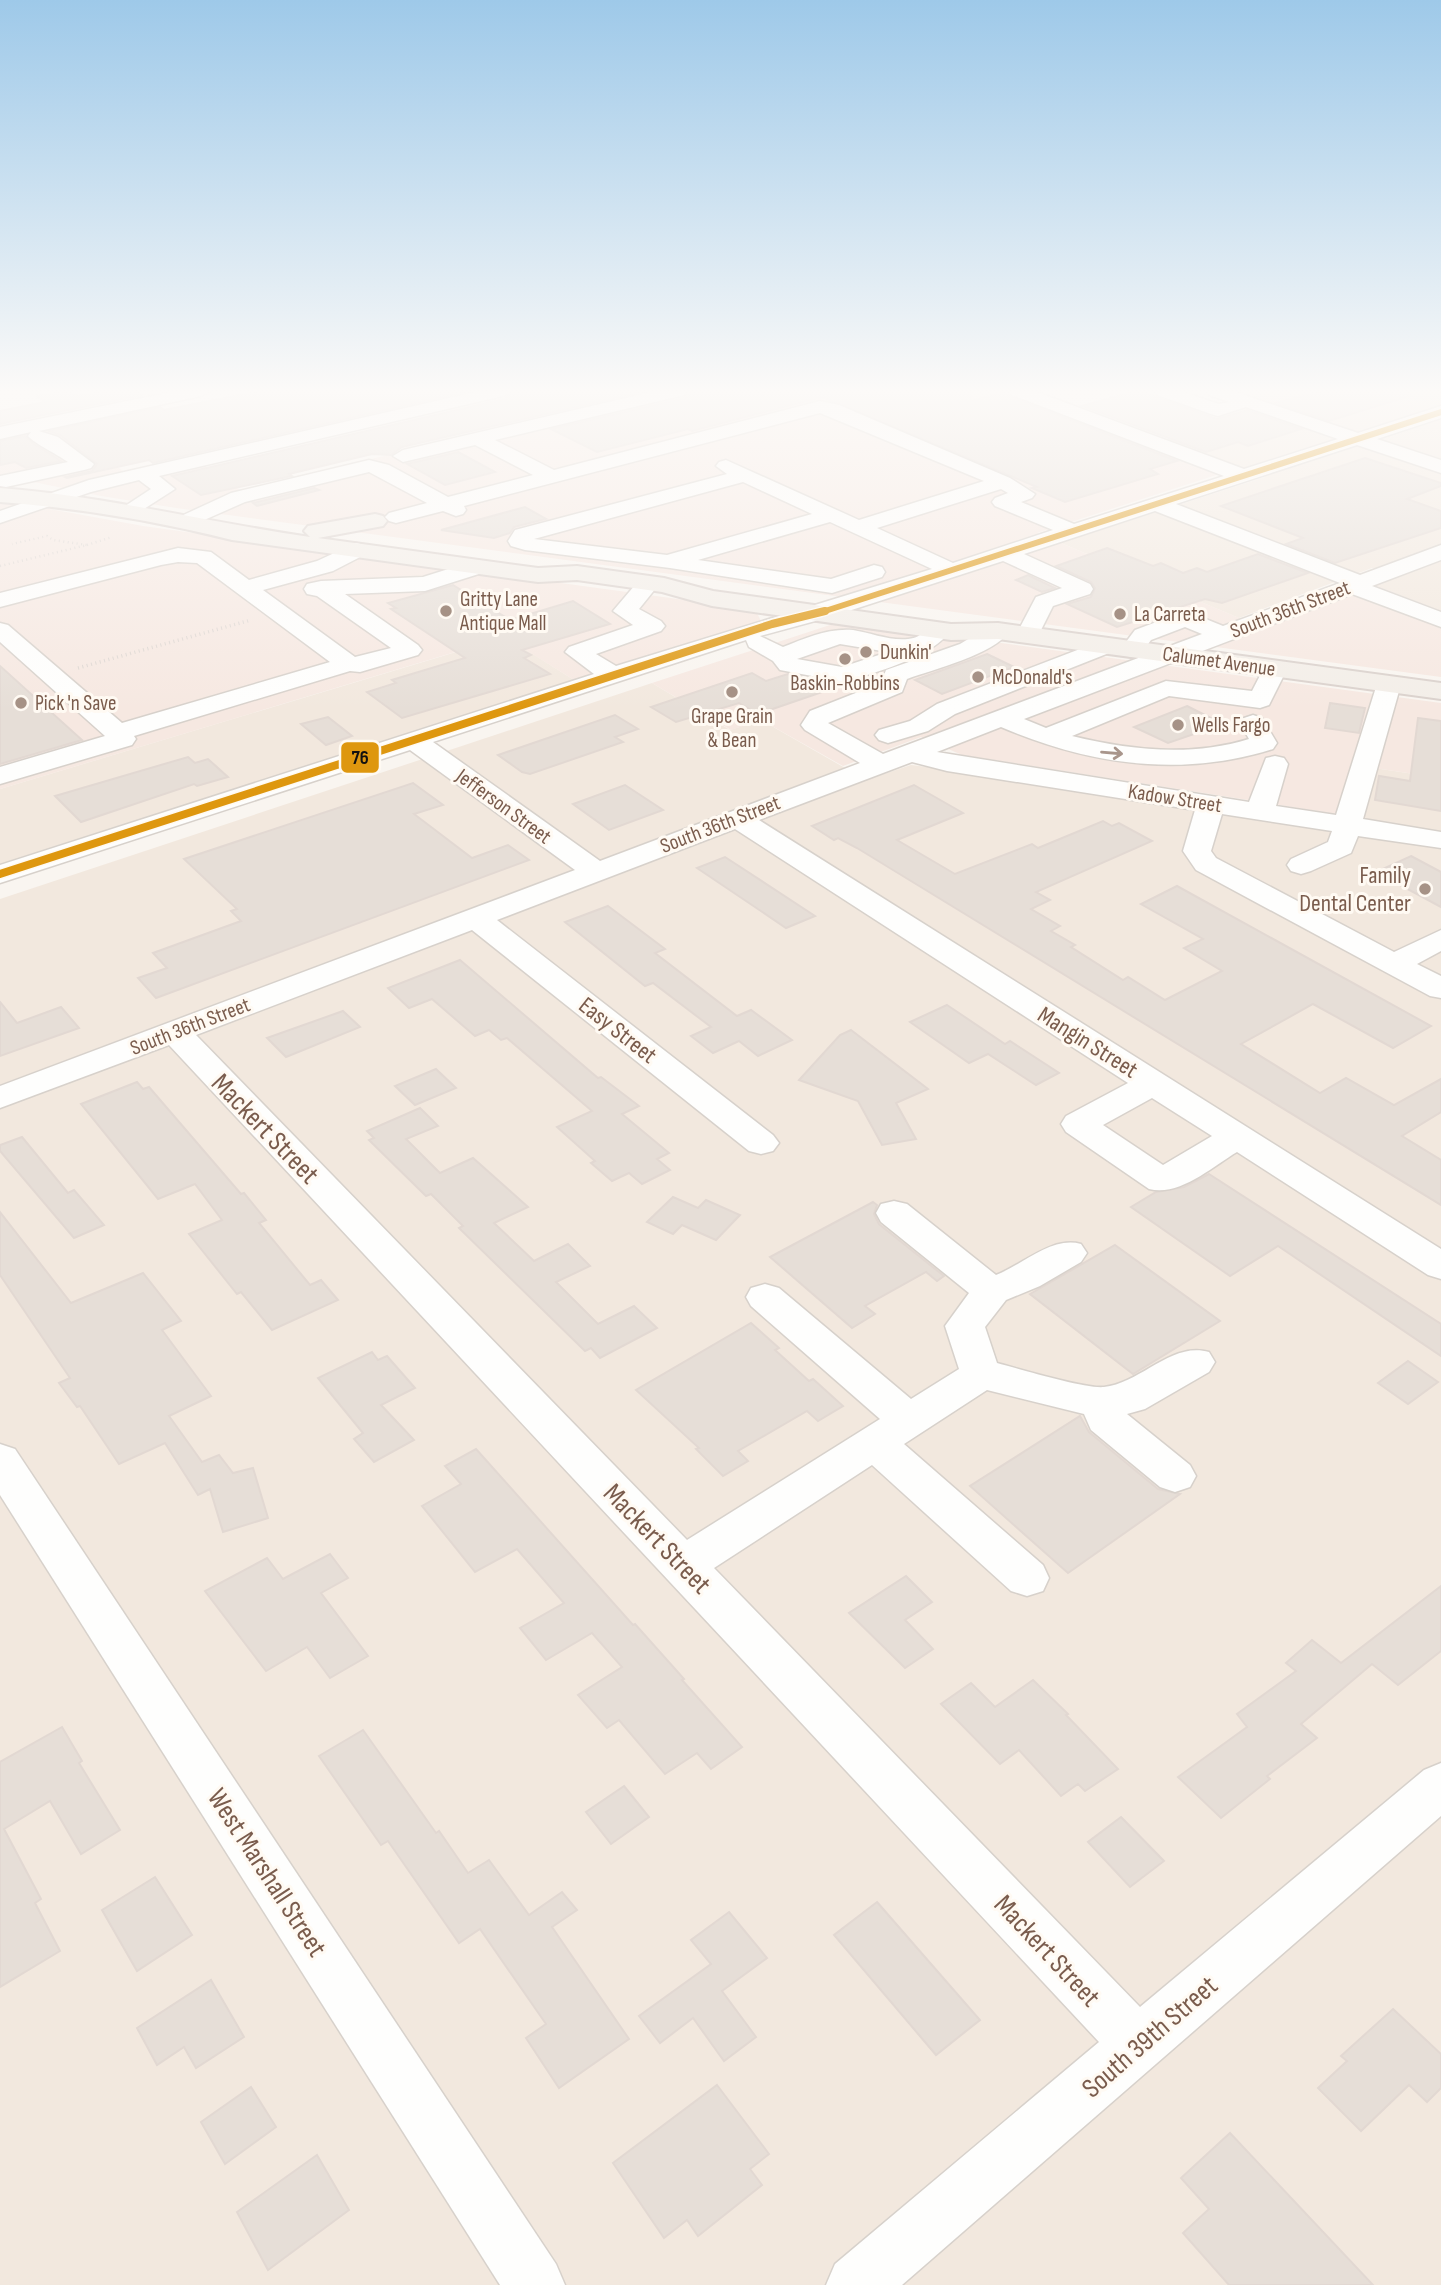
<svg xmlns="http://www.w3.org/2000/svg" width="1441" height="2285" viewBox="0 0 1441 2285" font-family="'Sofia Sans Condensed',sans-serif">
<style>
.residential{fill:#f2e8de}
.commercial{fill:#f6e8e1}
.building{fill:#e6ded7;stroke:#e2d8d2;stroke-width:2}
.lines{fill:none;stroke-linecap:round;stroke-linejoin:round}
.minor-casing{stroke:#d7d1cb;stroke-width:3}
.major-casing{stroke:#dad1cc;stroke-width:4}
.path-far1{stroke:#dcd5d0;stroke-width:2.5;stroke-dasharray:1 3.5;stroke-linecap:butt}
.path{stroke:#dcd5d0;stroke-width:3.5;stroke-dasharray:1 3.5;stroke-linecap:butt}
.minor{fill:#fefefd;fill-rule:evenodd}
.major{fill:#f3eee8;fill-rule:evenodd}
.bus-1-far1-casing{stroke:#fffaf3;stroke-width:10}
.bus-1-casing{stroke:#fffaf3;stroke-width:11}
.bus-1-far1{stroke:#de970f;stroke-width:6}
.bus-1{stroke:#de970f;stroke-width:8}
.oneway{stroke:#a8958b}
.poi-dot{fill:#a69286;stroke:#fffaf3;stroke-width:2.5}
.labels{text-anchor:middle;stroke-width:6;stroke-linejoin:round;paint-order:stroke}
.far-poi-label{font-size:21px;fill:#7a5c4d;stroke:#fffaf3;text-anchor:start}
.far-street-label{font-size:21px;fill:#7a5c4d;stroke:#fffaf3}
.poi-label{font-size:24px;fill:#7a5c4d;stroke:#fffaf3;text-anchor:end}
.street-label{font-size:24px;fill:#7a5c4d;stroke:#fffaf3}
.near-street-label{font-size:28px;fill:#7a5c4d;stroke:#fffaf3}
.line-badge{stroke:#fffaf3;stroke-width:2.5}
.pale-badge-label{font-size:19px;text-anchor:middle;font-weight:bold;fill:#111}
</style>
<rect width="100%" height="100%" fill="#f9f5f0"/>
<g class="residential">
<path d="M1232 391H1441V611L1374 585 1395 577 1372 568 1239 618 1061 543 1265 477 1166 440 1275 406Z"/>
<path d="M506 637 574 680 0 866V789Z"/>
<path d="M652 683 730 730 761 720 866 780 911 765 927 767 1358 835 1374 768 1441 778V2285H0V899Z"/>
</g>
<g class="commercial">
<path d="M657 391H1035L1241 467 1037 533 1263 628 1374 585 1441 611V677L176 508 101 496 0 475V438L57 426 135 479 202 464 240 490Z"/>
<path d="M0 500 143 526 751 609 756 611 761 621 574 680 505 637 0 789Z"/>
<path d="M854 623 1441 703V778L1374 768 1362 818 962 755 921 737 843 766 761 720 731 730 652 683 833 624Z"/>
</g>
<g class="building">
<path d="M66 391 78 396 106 391H135L142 395 0 424V411L45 402 37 396Z"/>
<path d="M260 391H469L153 463 149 460 67 478 65 477 92 471 97 464 60 435 49 431 160 407 164 410Z"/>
<path d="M514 391H646L402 447 391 455 372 454 289 474 292 476 201 495 172 476 504 399Z"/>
<path d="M690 391H970L971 401 1007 392 1011 397 1177 461 1150 469 1158 474 1065 502 1032 488 1037 487 822 397 692 431 688 429 597 452 551 429 685 398Z"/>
<path d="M1135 391H1145L1156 397 1217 419 1247 410 1301 429 1248 446 1238 442 1206 452 1082 406Z"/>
<path d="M1321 391H1408L1409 396 1329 421 1275 403Z"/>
<path d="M25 436 34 444 61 461 26 468 15 462 0 465V441Z"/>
<path d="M458 452 495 472 445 485 407 464Z"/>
<path d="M1365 458 1441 483V486L1407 499 1441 511V528L1335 563 1286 544 1303 538 1221 506Z"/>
<path d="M314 488 319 490 257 506 253 503Z"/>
<path d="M525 507 546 519 514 527 510 533 494 538 441 530Z"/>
<path d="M1107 548 1153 566 1161 563 1183 573 1197 568 1207 572 1258 554 1308 573 1222 603 1205 599 1117 627 1067 604 1091 597 1095 588 1091 582 1056 566Z"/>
<path d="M1028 575 1055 588 1042 592 1016 580Z"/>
<path d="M453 585 510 620 573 601 610 624 522 650 531 655 524 658 550 674 402 718 367 692 396 683 392 680 465 658 391 609 396 608 388 603Z"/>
<path d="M987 654 1014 667 942 694 915 680Z"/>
<path d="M0 666 82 740 0 764Z"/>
<path d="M752 673 766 681 788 674 805 677 828 690 758 714 739 703 676 722 651 707Z"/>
<path d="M1330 703 1365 708 1359 733 1325 728Z"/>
<path d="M1187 706 1223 724 1168 743 1134 727Z"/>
<path d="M615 715 638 729 615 737 623 742 530 774 522 772 498 755Z"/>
<path d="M328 717 352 736 326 745 301 724Z"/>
<path d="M1418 718 1441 721V811L1375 800 1379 776 1410 781Z"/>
<path d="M188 757 195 763 208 759 228 777 197 786 194 784 81 822 55 796Z"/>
<path d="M413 783 443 805 414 814 472 858 508 845 529 860 156 998 138 978 167 968 153 953 241 921 231 911 237 909 184 859Z"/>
<path d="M625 785 663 810 609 830 573 804Z"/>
<path d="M914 785 963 813 897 840 955 874 1032 844 1038 848 1103 821 1112 826 1119 823 1152 841 1036 892 1050 900 1031 909 1060 926 1051 931 1075 945 1071 947 1123 980 1128 977 1165 1000 1222 971 1184 948 1203 939 1141 904 1177 886 1431 1026 1393 1048 1313 1004 1241 1044 1320 1093 1346 1078 1394 1105 1441 1079V1112L1402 1136 1441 1160V1205L857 848 838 838 834 840 812 826Z"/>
<path d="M1411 856 1441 872V907L1376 872Z"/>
<path d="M725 857 815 916 786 928 697 868Z"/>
<path d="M608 906 665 949 655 953 737 1016 751 1010 792 1040 758 1056 739 1041 713 1053 691 1036 711 1027 653 983 645 986 565 922Z"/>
<path d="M460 960 598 1078 601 1077 639 1106 622 1114 669 1153 657 1159 670 1170 642 1184 629 1173 612 1181 591 1163 595 1161 557 1127 592 1111 507 1038 501 1040 489 1030 475 1036 432 999 409 1008 388 988Z"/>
<path d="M0 1002 17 1023 61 1007 79 1028 0 1056Z"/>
<path d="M947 1005 1005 1044 1010 1041 1059 1073 1036 1085 988 1054 969 1063 910 1022Z"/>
<path d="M343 1011 360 1027 286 1057 267 1038Z"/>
<path d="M851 1030 928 1089 896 1103 916 1139 882 1145 858 1101 799 1080 840 1035Z"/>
<path d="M436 1069 456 1088 415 1105 395 1086Z"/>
<path d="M137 1082 143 1089 149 1087 241 1194 244 1193 266 1220 259 1223 310 1285 321 1280 338 1300 272 1330 241 1292 237 1294 189 1234 222 1220 195 1184 158 1199 81 1104Z"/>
<path d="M420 1108 438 1126 406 1139 440 1173 473 1158 528 1207 494 1223 534 1261 568 1244 590 1266 556 1282 598 1324 634 1306 657 1328 600 1358 591 1348 585 1351 459 1228 463 1226 431 1194 426 1196 369 1140 374 1138 367 1131Z"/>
<path d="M22 1137 68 1193 74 1190 104 1225 74 1238 0 1151V1145Z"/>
<path d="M1209 1174 1441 1324V1356L1278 1246 1230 1276 1131 1207 1156 1192 1184 1187Z"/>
<path d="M673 1197 698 1208 706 1200 740 1215 716 1240 682 1225 673 1234 647 1222Z"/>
<path d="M873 1202 877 1205 874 1214 879 1224 944 1276 937 1281 926 1272 865 1306 875 1314 852 1328 770 1257Z"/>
<path d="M0 1212 71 1303 143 1273 181 1321 162 1330 211 1396 169 1416 202 1462 219 1455 233 1473 253 1468 268 1518 223 1532 210 1489 198 1495 165 1443 119 1464 80 1406 77 1407 59 1383 70 1378 0 1275Z"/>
<path d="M1115 1245 1220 1321 1133 1374 1030 1294Z"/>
<path d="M751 1323 779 1348 775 1350 809 1381 813 1379 843 1406 818 1421 807 1411 738 1451 748 1461 723 1476 696 1449 699 1448 636 1390Z"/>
<path d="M372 1352 378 1360 387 1356 415 1388 381 1405 414 1440 374 1462 354 1439 363 1433 318 1378Z"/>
<path d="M1408 1361 1438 1382 1408 1404 1378 1383Z"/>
<path d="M1080 1416 1089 1432 1158 1489 1180 1494 1068 1573 970 1486Z"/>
<path d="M476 1449 633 1625 635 1624 684 1679 682 1680 742 1747 711 1769 697 1753 665 1774 619 1720 607 1728 578 1695 622 1667 592 1633 546 1660 520 1628 564 1603 517 1549 475 1572 422 1506 461 1484 445 1466Z"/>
<path d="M330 1554 348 1578 321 1593 368 1656 330 1678 307 1647 266 1671 205 1591 267 1558 283 1579Z"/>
<path d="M906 1576 932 1602 905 1620 933 1649 905 1668 849 1613Z"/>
<path d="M1441 1586V1651L1398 1685 1372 1664 1301 1724 1317 1738 1267 1776 1270 1779 1221 1818 1178 1777 1247 1727 1237 1714 1296 1671 1286 1663 1312 1640 1341 1663Z"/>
<path d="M1033 1680 1068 1714 1066 1715 1118 1769 1085 1791 1078 1784 1061 1796 1019 1750 1000 1764 941 1704 971 1683 995 1707Z"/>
<path d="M62 1727 82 1761 79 1763 120 1830 81 1854 50 1801 4 1829 41 1899 35 1903 60 1951 0 1987V1762Z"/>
<path d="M363 1730 436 1833 439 1831 468 1873 489 1860 529 1915 562 1892 577 1910 552 1927 629 2039 559 2088 526 2038 546 2024 480 1929 459 1943 388 1841 381 1845 319 1756Z"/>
<path d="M624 1786 649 1817 611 1844 586 1812Z"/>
<path d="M1121 1817 1164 1861 1130 1887 1088 1842Z"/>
<path d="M155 1877 192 1935 137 1971 102 1910Z"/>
<path d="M877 1902 980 2020 936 2055 834 1935Z"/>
<path d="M729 1912 767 1958 722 1991 756 2037 724 2061 693 2018 660 2043 639 2016 711 1964 691 1940Z"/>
<path d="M211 1980 244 2037 196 2068 184 2047 157 2065 137 2028Z"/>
<path d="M1393 2009 1441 2054V2088L1427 2102 1409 2085 1361 2131 1318 2088 1347 2061 1341 2056Z"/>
<path d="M717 2085 769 2154 750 2169 762 2185 698 2236 687 2220 664 2238 613 2163Z"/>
<path d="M251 2087 276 2127 225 2164 201 2122Z"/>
<path d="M1230 2133 1373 2285H1229L1183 2233 1209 2209 1181 2178Z"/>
<path d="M317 2155 349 2210 268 2270 237 2212Z"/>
</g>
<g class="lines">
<defs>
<g id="minor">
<path d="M176 391H210L201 396 39 431 58 437 94 464 91 468 84 470 6 487 0 486V476L68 462C57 454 35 444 28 436L31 432 0 439V427Z"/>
<path d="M480 391H512L503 396 159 476 175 489 133 516H119L116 512 151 489 139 480 91 492 0 523V511L89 480Z"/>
<path d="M656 391H687L684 395 495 440 554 470 820 401 839 405 1010 478 1035 494 1032 498 1021 502 1074 524 1224 476 1012 395 1009 391H1034L1244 469 1338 439 1246 407 1218 416 1211 414 1157 395 1154 391H1180L1219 404 1229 402 1209 395 1206 391H1232L1358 433 1441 406V418L1377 439 1441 460V473L1357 445 1176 504 1360 575 1441 545V560L1372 586 1441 612V627L1352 594 1024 719 1046 728 1166 681 1252 691 1266 664 1275 662 1284 664 1287 669 1269 705 1260 708 1169 696 1072 736C1130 750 1191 757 1249 739L1240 723 1244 718 1253 715 1262 718 1277 743 1273 749C1181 778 1090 765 1001 727L937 752 1249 802 1266 758 1275 756 1284 758 1288 764 1276 806 1336 815 1377 684 1380 679 1389 677 1398 679 1401 684 1363 819 1441 832V848L1358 836 1351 853 1311 871 1301 874 1291 871 1287 865 1291 859 1328 842 1332 831 1222 814 1211 851 1216 858 1394 952 1441 930V951L1417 964 1441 976V998L1430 996 1196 870 1183 851 1195 810 947 771 912 762 759 820 1441 1249V1279L1428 1275 1237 1152C1212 1167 1179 1197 1149 1189L1066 1132 1061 1124 1066 1116 1128 1083 735 829 497 920 773 1135 779 1143 773 1151 761 1154 749 1151 472 930 196 1035 687 1540 880 1419 751 1306 746 1297 751 1288 765 1284 779 1288 911 1399 959 1369 945 1326 969 1293 881 1222 876 1213 881 1204 894 1201 907 1204 996 1275C1024 1264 1052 1236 1081 1244L1087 1253 1081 1262 1040 1286 1006 1300 985 1327 997 1363C1020 1369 1085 1389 1104 1387 1141 1383 1172 1341 1209 1352L1215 1362 1209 1372 1145 1409 1127 1414 1190 1465 1196 1476 1190 1487 1175 1492 1160 1487 1091 1430 1084 1414 987 1390 904 1444 1043 1565 1049 1578 1043 1591 1027 1596 1011 1591 872 1465 714 1568 1140 2007 1424 1770 1441 1763V1816L902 2285H826L835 2264 1099 2042 169 1045 0 1108V1086L575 870 410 750 0 883V865L594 674 565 652 569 647 633 625 613 611 641 578H657L660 583 639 609 661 621 665 626 661 631 596 654 616 666 932 569 830 522 698 560 831 579 874 565 882 567 885 572 882 577 832 593 670 568 525 550 511 546 508 541 515 530 727 474 716 466 719 462 726 460 859 520 984 481 820 413 464 506 466 510 463 514 456 516 443 511 396 523 389 521 385 517 389 513 427 503 369 472 245 502 193 525H179L175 521 179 517 231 493 369 460 389 465 448 497 533 475 475 445 403 462 393 456 403 450ZM743 482 812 514 667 555 534 539ZM1001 489 1008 493 995 498 992 502 995 506 1053 530 953 563 877 528ZM1155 511 1340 583 1223 626 1186 611 1135 630 1120 650 1124 655 1132 657 1140 655 1151 640 1185 627 1202 634 883 754 828 723 902 692 907 679C934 669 993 655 1010 631L1006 626H990L960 644 886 670 881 683 810 711 801 725 805 730 860 763 600 861 433 742 746 640 749 647 773 661 780 670 844 682 853 680C884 669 932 657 951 630L947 625C926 620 927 638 908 639 890 641 871 633 853 630 828 628 806 638 783 647L760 636 830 617 1003 561 1062 588 1036 597 1016 635 1020 640H1036L1053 606 1090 594 1093 589 1090 584 1024 554ZM840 644 888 652 842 667 797 659ZM1152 1098 1212 1136 1163 1165 1103 1125Z"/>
<path d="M356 543 364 545 367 550 364 555 333 571 263 590 355 657 391 648 317 596 307 594 304 589 307 584 321 581 423 577 477 560 485 562 488 567 485 572 425 591 345 594 418 645 422 650 418 655 360 672 350 671 134 736 136 739 132 745 0 784V767L105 736 0 642V623L8 625 122 723 330 662 197 563 178 562 161 565 0 607V593L178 548 211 552 249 580 317 561Z"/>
<path d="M1106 639 1114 641 1118 646 1114 651 955 714 928 731 888 743 879 740 875 735 879 730 910 721 937 704Z"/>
<path d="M0 1444 15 1449 556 2264 565 2285H500L0 1495Z"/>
</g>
<path id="major" d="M0 488C105 496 206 522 310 537L304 531 308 526 375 514 383 516 387 521 383 526 318 538 538 568 577 566 664 578 713 591 951 624 998 623 1441 683V699L998 639 951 640 712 606 662 592 577 580 538 582 232 540C156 521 78 508 0 502Z"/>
</defs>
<use href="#minor" class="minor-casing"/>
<use href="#major" class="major-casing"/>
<g class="path-far1">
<path d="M87 545 112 537"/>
<path d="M0 566 87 545 53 540 47 536 12 544"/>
</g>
<path class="path" d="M78 668 251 620"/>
<use href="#minor" class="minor"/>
<use href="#major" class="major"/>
<defs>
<path id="bus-1-far1" d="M819 613 1441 412"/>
<path id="bus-1" d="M0 874 772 624 825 611"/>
</defs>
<use href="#bus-1-far1" class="bus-1-far1-casing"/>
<use href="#bus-1" class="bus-1-casing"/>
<use href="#bus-1-far1" class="bus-1-far1"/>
<use href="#bus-1" class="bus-1"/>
</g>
<defs><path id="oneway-shaft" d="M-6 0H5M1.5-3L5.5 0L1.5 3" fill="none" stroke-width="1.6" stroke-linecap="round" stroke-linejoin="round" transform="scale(1.75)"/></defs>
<use class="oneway" href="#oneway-shaft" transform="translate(1112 753) rotate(5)"/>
<linearGradient id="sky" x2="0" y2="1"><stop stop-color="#9ec9e9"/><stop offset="0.55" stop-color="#fcfaf8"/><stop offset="1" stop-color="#fcfaf8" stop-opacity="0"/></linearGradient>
<rect width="1441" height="711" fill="url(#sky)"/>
<g class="poi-dot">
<circle cx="446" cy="611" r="7"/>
<circle cx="1120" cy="614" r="7"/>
<circle cx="866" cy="652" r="7"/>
<circle cx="845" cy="659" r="7"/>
<circle cx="978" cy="677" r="7"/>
<circle cx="732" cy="692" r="7"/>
<circle cx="21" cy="703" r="7"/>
<circle cx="1178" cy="725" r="7"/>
<circle cx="1425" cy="889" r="7"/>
</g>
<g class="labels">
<g class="far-poi-label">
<text x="460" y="606">Gritty Lane<tspan x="460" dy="24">Antique Mall</tspan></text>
<text x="1134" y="621">La Carreta</text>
<text x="880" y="659">Dunkin'</text>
<text x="992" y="684">McDonald's</text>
<text x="845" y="690" text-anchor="middle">Baskin-Robbins</text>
<text x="35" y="710">Pick 'n Save</text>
<text x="732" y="723" text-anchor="middle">Grape Grain<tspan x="732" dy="24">&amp; Bean</tspan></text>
<text x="1192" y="732">Wells Fargo</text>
</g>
<g class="far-street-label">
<text transform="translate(1290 609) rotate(-21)" y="7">South 36th Street</text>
<text transform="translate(1219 661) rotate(8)" y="7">Calumet Avenue</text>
<text transform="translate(1175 798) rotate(9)" y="7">Kadow Street</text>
<text transform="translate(504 806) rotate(36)" y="7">Jefferson Street</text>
<text transform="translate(720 824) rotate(-21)" y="7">South 36th Street</text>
<text transform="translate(190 1026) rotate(-21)" y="7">South 36th Street</text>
</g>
<g class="poi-label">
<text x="1411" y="883">Family<tspan x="1411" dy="28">Dental Center</tspan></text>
</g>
<g class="street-label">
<text transform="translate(618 1030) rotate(38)" y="8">Easy Street</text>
<text transform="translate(1088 1042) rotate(32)" y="8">Mangin Street</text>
</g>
<g class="near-street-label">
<text transform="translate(266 1128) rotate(46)" y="10">Mackert Street</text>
<text transform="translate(658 1538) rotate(46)" y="10">Mackert Street</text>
<text transform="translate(268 1872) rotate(57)" y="10">West Marshall Street</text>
<text transform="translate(1048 1950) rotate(47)" y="10">Mackert Street</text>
<text transform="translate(1149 2036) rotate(-41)" y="10">South 39th Street</text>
</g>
</g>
<rect class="line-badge" x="340" y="741" width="40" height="33" rx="7" fill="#de970f"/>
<g class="pale-badge-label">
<text x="360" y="764">76</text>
</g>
</svg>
